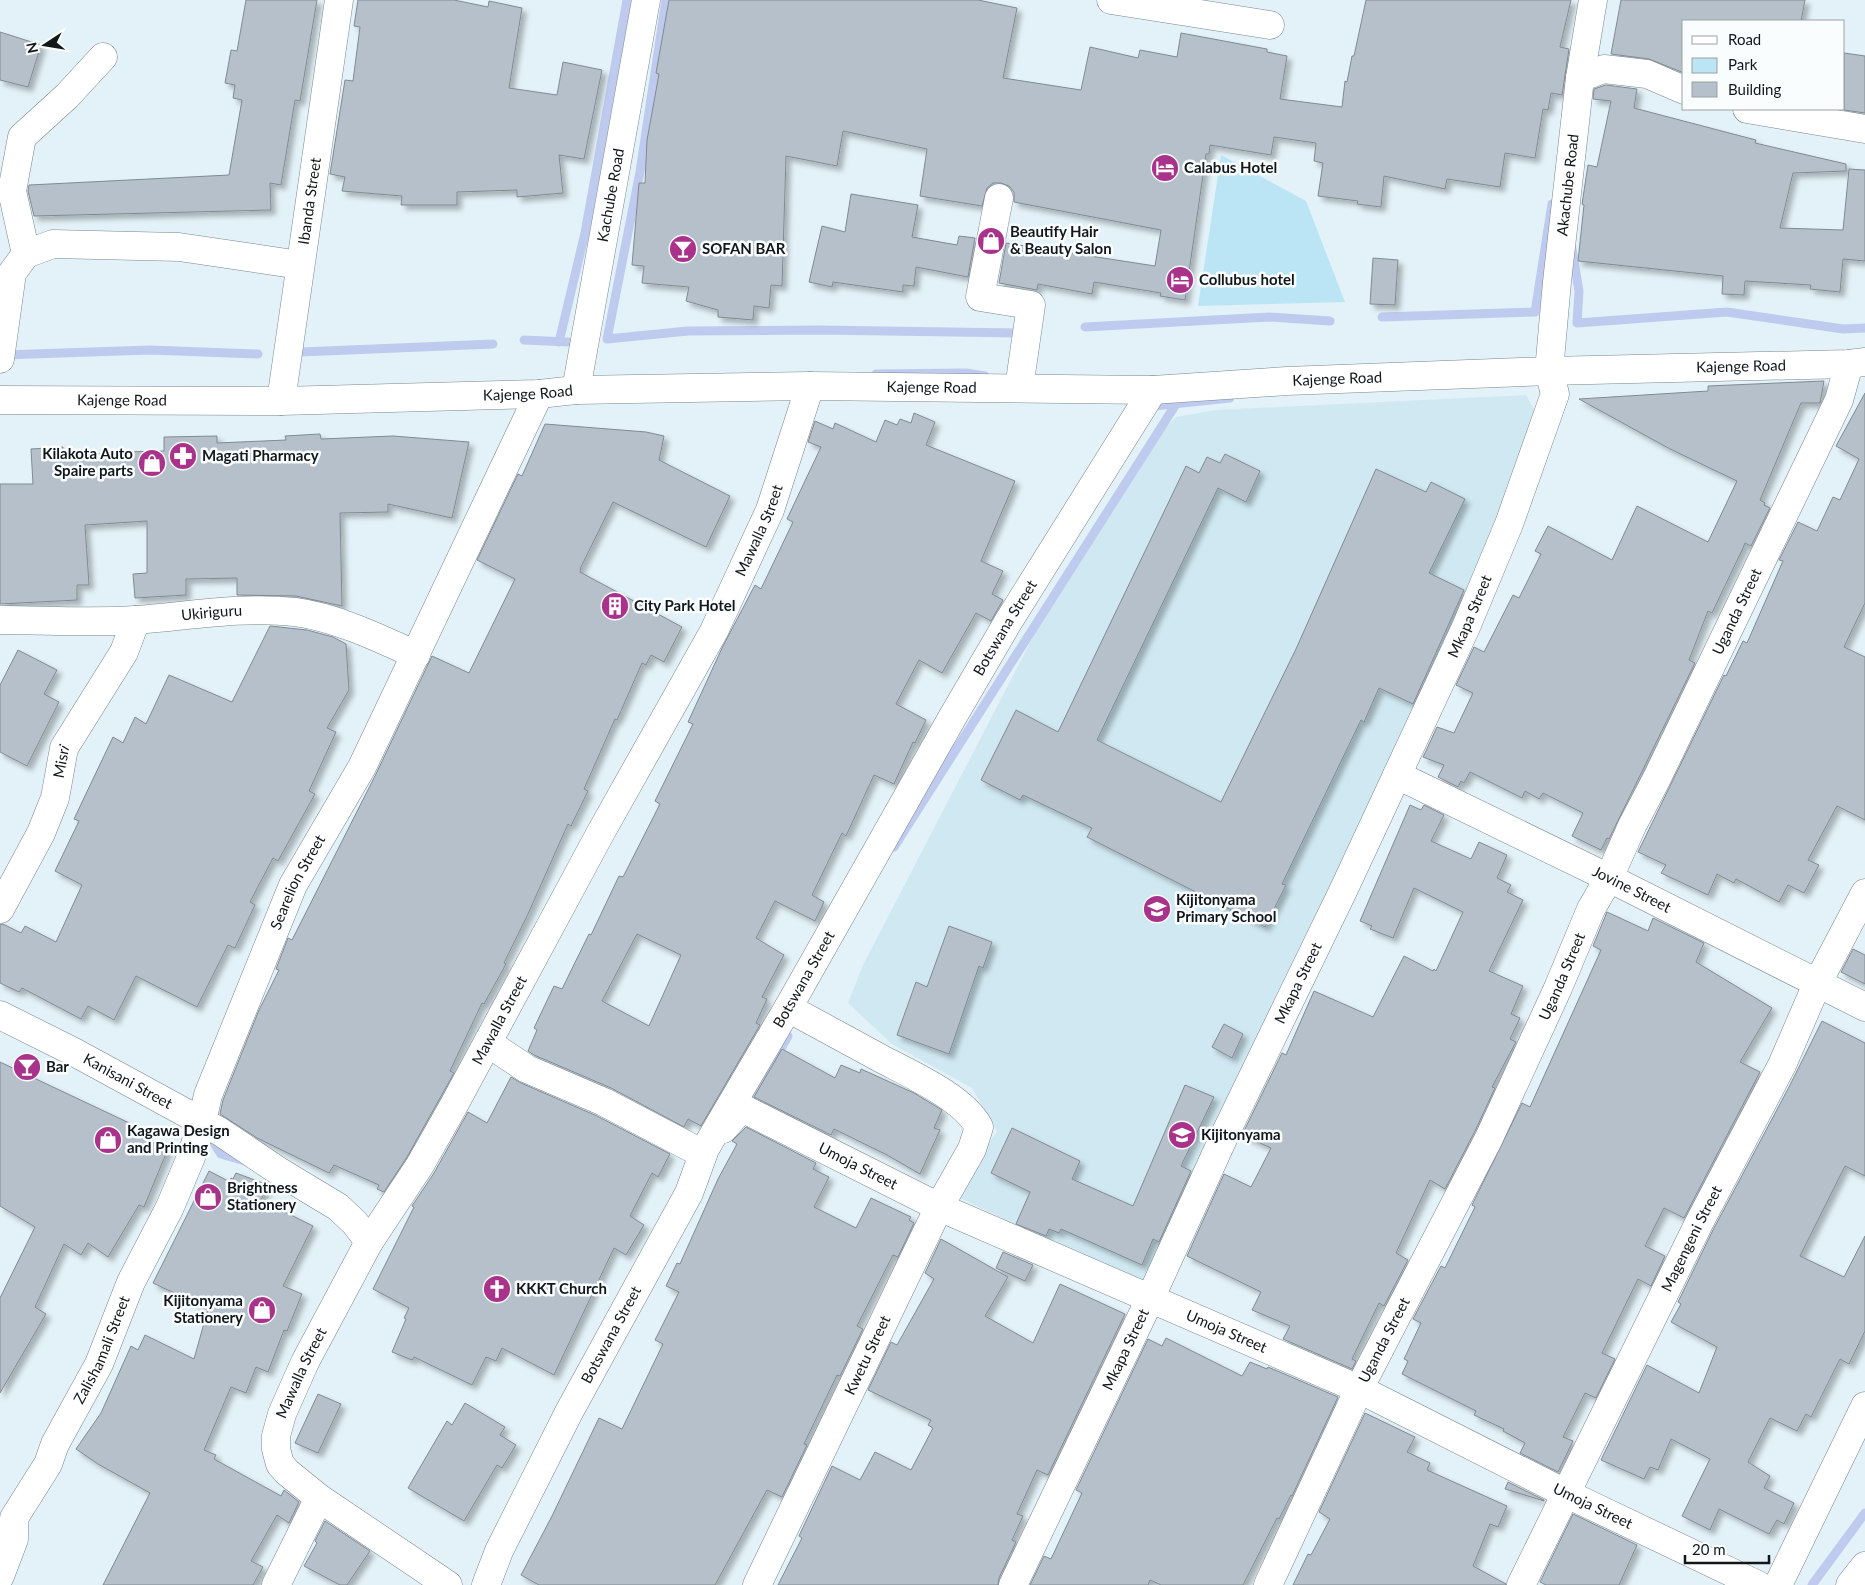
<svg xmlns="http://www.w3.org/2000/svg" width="1865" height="1585" viewBox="0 0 1865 1585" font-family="Lato,sans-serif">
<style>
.built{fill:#d0e8f1}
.green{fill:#bbe5f5}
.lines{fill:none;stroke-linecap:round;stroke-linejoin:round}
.stream{stroke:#bfcbee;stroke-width:9}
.building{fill:#b6c0ca;stroke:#808a93;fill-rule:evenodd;filter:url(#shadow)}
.minor-casing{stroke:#79878c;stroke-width:29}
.minor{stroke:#fff;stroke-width:28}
.labels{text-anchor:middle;stroke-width:5;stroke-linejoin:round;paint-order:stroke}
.poi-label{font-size:15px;font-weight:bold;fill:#121719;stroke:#fafdfe;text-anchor:start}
.street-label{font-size:15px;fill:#121719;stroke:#fafdfe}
</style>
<defs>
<filter id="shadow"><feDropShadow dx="4.5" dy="4.5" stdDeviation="2.5" flood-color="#0004"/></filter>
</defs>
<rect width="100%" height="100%" fill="#e3f2f8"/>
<path class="built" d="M1526 395 1551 438 1160 1295 956 1196 997 1131 972 1088 892 1044 848 1003 863 965 1047 610 1146 446 1176 417 1216 410Z"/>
<path class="green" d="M1221 155 1306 201 1345 302 1198 306Z"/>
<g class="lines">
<g class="stream">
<path d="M666 0 640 172 607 339 688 331 819 330 1025 333"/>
<path d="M1572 249 1579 291 1577 323 1727 312 1843 329 1865 328"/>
<path d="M1382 317 1535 312 1552 204"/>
<path d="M1085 327 1269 317 1330 321"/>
<path d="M524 340 568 342"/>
<path d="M559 342 585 233 627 0"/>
<path d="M301 352 493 344"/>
<path d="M3 355 150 350 258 354"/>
<path d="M876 374 966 373 985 376"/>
<path d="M1154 406 1230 398"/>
<path d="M894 847 1176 404"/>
<path d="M755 1095 788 1036"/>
<path d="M209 1135 221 1154 245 1161"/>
<path d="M1812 1585 1865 1513"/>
</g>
</g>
<g class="building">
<path d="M246 0H317L300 101 295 100 281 185 270 183 271 210 34 216 28 191 29 185 229 175 242 100 233 98 235 85 225 83 231 50 237 51Z"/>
<path d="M358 0H454L488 7 489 1 522 8 509 88 557 95 563 62 602 70 584 159 559 155 563 193 517 197V190L457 192V205H401L402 196 342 191 345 177 330 174 345 80 353 81 360 27 354 26Z"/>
<path d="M669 0H978L1017 8 1003 78 1081 90 1090 47 1138 58 1140 50 1177 57 1181 33 1267 49V52L1287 56 1280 99 1342 107 1345 81 1347 82 1352 56H1354L1366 0H1571L1560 47 1569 49 1562 95 1551 93 1548 110 1543 109 1535 158 1505 153 1500 187 1447 179 1445 189 1384 176 1381 207 1357 204 1358 201 1318 196 1323 163 1314 161 1316 143 1274 137 1271 155 1210 145 1209 154H1206L1185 300 1160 296 1161 293 1094 282 1092 294 1038 284 1037 290 999 283 1006 243 1155 266 1161 230 1014 202V192L1009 186 1001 183H993L987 188 982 206 920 196 927 149 843 131 837 166 786 156 782 286 771 285 769 308 754 306 753 320 718 317V310L686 301 689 287 642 283 644 266 632 265 639 183H645L647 140 659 74 656 73Z"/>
<path d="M1621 0H1805L1801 21H1684V73L1649 59 1611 54Z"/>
<path d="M0 32 41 45 28 87 0 80Z"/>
<path d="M1844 53 1865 56V113L1844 110Z"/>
<path d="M1606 85 1637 89 1634 108 1756 140 1755 143 1846 164V171L1793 173 1780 228 1843 230 1849 169 1865 170V261L1843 259 1840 292 1810 289 1811 285 1745 281 1744 295 1722 294 1723 276 1578 261 1584 205 1582 204 1588 165 1597 167 1611 101 1593 99 1594 89Z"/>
<path d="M851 194 918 205 912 237 957 245 959 236 975 238 968 277 916 267 914 286 903 285V292L833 282 832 287 809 282 822 226 845 232Z"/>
<path d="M1373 258 1398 260 1395 305 1370 304Z"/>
<path d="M1824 381 1820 403H1801L1760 500 1765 503 1764 505 1770 508 1751 546 1745 543 1743 548 1712 613 1708 611 1689 660 1695 663 1609 839 1607 838 1601 850 1572 836 1583 813 1543 793 1539 799 1525 791 1522 798 1470 772 1464 783 1461 781 1458 787 1438 777 1444 765 1423 757 1425 753 1437 727 1454 733 1473 693 1456 685 1474 647 1484 652 1513 595 1519 598 1541 554 1535 551 1548 526 1612 560 1637 506 1708 542 1737 481 1670 449 1579 399 1708 391V386Z"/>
<path d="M1865 393V603L1844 647 1865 657V820L1837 806 1808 860 1819 865 1804 893 1788 885 1779 902 1736 879 1734 883 1717 874 1708 895 1661 873 1666 865 1638 852 1724 675 1726 676 1743 641 1747 643 1783 561 1779 560 1798 522 1817 531 1833 497 1840 500 1859 459 1836 446Z"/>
<path d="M914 413 935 422 926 445 1015 481 981 561 1003 571 992 594 1003 600 991 621 976 613 942 673 919 660 896 704 926 720 915 743 913 742 894 784 874 775 846 836 842 833 812 895 824 902 815 921 775 901 756 938 784 955 762 997 767 999 756 1023 760 1025 701 1126 688 1119 684 1127 611 1088 534 1055 528 1051 537 1030 534 1028 554 986 562 989 589 934 591 935 619 876 623 877 660 804 655 801 693 724 688 722 723 646 755 585 761 589 793 522 787 519 821 447 808 442 815 421 833 429 835 423 876 442 885 420 897 425 900 419 911 423ZM637 934 681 955 649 1026 602 1001Z"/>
<path d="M545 424 646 432 664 436 659 460 730 496 706 547 613 502 580 569 581 570 580 572 682 627 664 662 651 655 646 665 642 663 617 720 615 719 584 789 588 791 571 826 568 824 528 914 504 963 506 964 484 1004 482 1003 450 1071 454 1073 407 1157 384 1192 377 1189 379 1185 334 1165 329 1173 257 1138 220 1114 223 1100 259 1010 279 970 276 969 288 938 292 940 376 774 432 656 469 673 515 579 477 560 518 474 522 476Z"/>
<path d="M320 434 321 439 393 436 469 442 452 518 388 504V512L340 513 342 606 296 596 237 595V578L186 579V595L135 598 133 574 147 573V521L85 525 89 585H77V600L0 604V484H33L31 449 63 447V452L94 451V454L124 451 125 452 164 451V437L217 436V443L286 440 285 436Z"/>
<path d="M1225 454 1260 471 1246 502 1218 488 1097 740 1221 802 1296 649 1376 469 1426 492 1431 482 1465 499 1429 573 1464 590 1413 704 1379 688 1364 722 1361 720 1282 884 1286 885 1265 927 1087 837 1092 828 1023 795 1020 800 981 780 1016 710 1058 732 1186 466 1199 473 1207 457 1220 463Z"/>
<path d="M270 626 307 630 333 637 346 644 349 690 327 728 336 732 309 791 315 794 278 861 273 858 250 902 255 905 235 948 228 945 197 1007 136 976 114 1020 88 1006 81 1019 22 988 19 992 0 983V925L3 924 21 933 25 926 56 942 82 885 55 871 79 821 74 819 113 737 123 743 135 717 146 724 169 675 232 702Z"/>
<path d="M18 650 57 670 44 694 59 702 27 766 0 752V685Z"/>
<path d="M1410 805 1421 810 1424 805 1444 815 1431 841 1471 859 1479 842 1507 855 1497 878 1511 885 1507 892 1523 900 1489 971 1523 986 1511 1014 1520 1018 1510 1039 1516 1042 1492 1087 1495 1088 1475 1131 1445 1189 1430 1180 1396 1253 1408 1260 1384 1306 1379 1303 1352 1359 1356 1361 1352 1369 1283 1339 1290 1326 1252 1310 1261 1292 1187 1256 1224 1174 1251 1187 1271 1148 1242 1135 1282 1053 1286 1055 1314 991 1373 1017 1404 956 1433 971 1434 969 1436 971 1463 912 1414 888 1393 938 1370 929 1372 926 1360 921Z"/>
<path d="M1607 912 1648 931 1653 918 1704 943 1696 962 1772 1008 1740 1062 1760 1072 1684 1218 1664 1208 1645 1246 1665 1256 1651 1286 1638 1279 1602 1353 1615 1359 1596 1398 1585 1393 1563 1437 1573 1441 1558 1472 1520 1453 1525 1443 1503 1431 1504 1429 1474 1415 1476 1411 1402 1374 1408 1361 1404 1359 1421 1323 1413 1319 1441 1266 1445 1268 1475 1207 1472 1205 1522 1103 1530 1107 1601 950 1593 946Z"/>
<path d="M949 926 992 942 983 968 979 966 949 1054 897 1035 916 982 927 987Z"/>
<path d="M1853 949 1865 955V984L1841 972Z"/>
<path d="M1822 1021 1865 1043V1176L1845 1166 1800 1256 1844 1277 1865 1236V1331L1849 1364 1840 1359 1811 1417 1806 1414 1797 1431 1770 1418 1748 1462 1770 1476 1764 1488 1794 1503 1784 1524 1777 1520 1769 1534 1719 1509 1710 1530 1682 1516 1710 1459 1671 1439 1658 1470 1650 1467 1644 1479 1601 1460 1647 1365 1699 1393 1717 1347 1671 1322 1681 1304 1678 1302 1713 1230 1789 1087Z"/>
<path d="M1224 1024 1243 1034 1232 1058 1212 1047Z"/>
<path d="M782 1049 835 1078 841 1065 860 1073 861 1069 914 1093 942 1110 934 1128 940 1130 920 1174 887 1155 834 1129 831 1135 754 1097Z"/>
<path d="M0 1062 142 1129 138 1136 168 1149 144 1207 139 1205 108 1257 88 1243 81 1255 64 1244 35 1307 46 1314 0 1393V1298L35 1227 0 1206Z"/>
<path d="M511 1077 521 1083 597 1116 670 1154 658 1177 652 1173 630 1216 644 1225 626 1255 614 1248 554 1375 502 1348 496 1361 486 1357 472 1385 414 1357 412 1360 392 1352 406 1319 404 1318 409 1308 373 1289 414 1207 412 1206 434 1173 468 1112 487 1123Z"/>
<path d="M1185 1085 1214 1097 1181 1166 1191 1171 1159 1242 1153 1239 1142 1265 1061 1229 1059 1233 1049 1229 1046 1236 1016 1224 1030 1192 991 1173 1012 1128 1080 1161 1072 1179 1133 1206Z"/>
<path d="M746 1127 816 1163 813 1169 829 1177 814 1207 856 1228 871 1198 911 1217 909 1220 914 1223 898 1257 893 1255 857 1326 863 1329 840 1376 837 1375 804 1444 807 1445 782 1497 767 1490 715 1585H539L521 1575 552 1516 599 1418 622 1429 663 1344 655 1340 679 1292 666 1286 677 1263 680 1264 718 1179 737 1144 732 1141Z"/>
<path d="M209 1171 230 1182 231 1178 233 1179 236 1173 268 1185 261 1200 313 1226 283 1286 302 1294 287 1331 284 1330 268 1372 256 1367 246 1393 231 1387 204 1450 216 1455 214 1459 281 1496 284 1490 299 1502 289 1523 277 1515 251 1561 263 1567 253 1585H103L150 1493 98 1464 76 1449 101 1413 131 1346 138 1350 145 1335 194 1359 208 1309 153 1283Z"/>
<path d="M941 1239 1008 1277 985 1316 1033 1343 1060 1284 1125 1314 1048 1475 1037 1470 1017 1514 1023 1516 1012 1540 1016 1542 999 1578 998 1585H778L802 1538 799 1536 832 1466 860 1480 875 1452 911 1470 933 1428 928 1425 931 1420 868 1390 891 1342 897 1345 934 1279 925 1273Z"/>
<path d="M1003 1252 1033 1265 1025 1281 996 1268Z"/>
<path d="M1166 1338 1242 1376 1250 1362 1267 1369 1268 1367 1338 1397 1292 1496 1291 1495 1279 1519 1277 1518 1243 1585H1161L1150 1580 1148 1585H1030L1044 1556 1051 1559 1082 1493 1076 1490 1148 1339 1162 1346Z"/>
<path d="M318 1394 341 1404 318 1453 295 1443Z"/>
<path d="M465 1403 505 1427 500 1435 516 1445 502 1468 497 1465 464 1521 408 1488 447 1421 452 1425Z"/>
<path d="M1365 1413 1415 1437 1407 1452 1430 1463 1427 1470 1507 1506 1498 1527 1490 1524 1473 1566 1506 1584V1585H1293L1308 1554 1311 1555 1330 1519 1319 1512Z"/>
<path d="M1508 1482 1544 1500V1501L1505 1489Z"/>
<path d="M1573 1514 1637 1545 1619 1585H1546L1540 1582Z"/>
<path d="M325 1521 370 1551 347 1585H340L304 1566 317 1543 315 1541Z"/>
</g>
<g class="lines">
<defs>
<g id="minor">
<path d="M1111 0 1270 25"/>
<path d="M1580 78 1604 69 1647 74 1684 90"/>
<path d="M1747 109 1865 129"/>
<path d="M999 198 980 297 1031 305 1019 388"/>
<path d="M26 254 12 191 22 137 67 96 103 57"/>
<path d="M0 359 12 273 26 254 53 244 179 247 300 265"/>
<path id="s1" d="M576 390 646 0"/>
<path id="s2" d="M0 400 281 401 539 394 576 390 810 386 1153 390 1287 381 1549 371 1849 364 1865 362"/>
<path id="s3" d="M281 401 339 0"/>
<path id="s4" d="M0 620C45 620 91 623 136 620 189 616 242 606 295 612 335 617 379 638 416 655"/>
<path id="s5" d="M1397 775 1609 878 1865 1007"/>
<path id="s6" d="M0 909 41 833 55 798 64 748 124 652 136 620"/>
<path id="s7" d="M0 1015 74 1052 219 1131 280 1172 338 1207 355 1223 369 1242"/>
<path d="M488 1043 527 1069 604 1102 703 1154"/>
<path id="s8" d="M723 1129 742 1108 939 1207 1359 1389 1565 1493 1758 1585"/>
<path id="s9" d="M0 1576 14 1539V1518L48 1464 55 1444 99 1364 131 1282 170 1207 191 1157 201 1126 208 1095 293 885 362 767 539 394"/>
<path d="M276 1585 319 1498"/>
<path id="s10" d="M448 1585 319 1498 287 1472 280 1464 276 1449V1436L282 1414 305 1362 369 1242 420 1165 454 1105 601 832 714 631 770 510 810 386"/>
<path id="s11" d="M486 1585 499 1551 569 1412 689 1193 705 1149 788 1008 952 718 1008 622 1153 390"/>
<path id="s12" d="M757 1585 939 1207 972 1149 979 1127C963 1097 910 1074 880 1058 849 1041 819 1025 788 1008"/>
<path id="s13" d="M1013 1585 1150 1299 1227 1130 1343 891 1466 627 1509 524 1555 394 1549 371 1557 282 1580 78 1593 0"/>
<path id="s14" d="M1268 1585 1359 1389 1489 1138 1558 988 1591 909 1609 878 1632 826 1657 778 1839 400 1849 364"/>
<path id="s15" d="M1521 1585 1699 1223 1782 1065 1817 984 1865 893"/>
<path d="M1778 1585 1865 1406"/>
<path d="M1850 1585 1865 1566"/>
</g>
</defs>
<use href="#minor" class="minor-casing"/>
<use href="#minor" class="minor"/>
</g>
<defs>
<symbol id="hotel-disc" viewBox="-11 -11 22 22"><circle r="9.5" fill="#a9338b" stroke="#fafdfe"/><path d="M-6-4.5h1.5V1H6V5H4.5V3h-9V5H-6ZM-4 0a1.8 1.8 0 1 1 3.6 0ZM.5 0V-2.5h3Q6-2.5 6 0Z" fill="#fff"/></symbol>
<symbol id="shop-disc" viewBox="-11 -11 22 22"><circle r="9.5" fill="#a9338b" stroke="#fafdfe"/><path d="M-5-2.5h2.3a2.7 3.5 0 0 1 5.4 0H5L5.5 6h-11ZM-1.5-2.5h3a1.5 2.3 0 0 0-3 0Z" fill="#fff"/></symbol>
<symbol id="bar-disc" viewBox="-11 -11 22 22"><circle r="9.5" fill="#a9338b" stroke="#fafdfe"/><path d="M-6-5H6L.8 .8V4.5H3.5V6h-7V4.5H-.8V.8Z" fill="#fff"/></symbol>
<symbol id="pharmacy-disc" viewBox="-11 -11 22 22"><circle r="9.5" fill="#a9338b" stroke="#fafdfe"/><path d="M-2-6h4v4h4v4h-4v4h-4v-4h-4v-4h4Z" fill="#fff"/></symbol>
<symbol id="building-disc" viewBox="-11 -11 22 22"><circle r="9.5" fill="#a9338b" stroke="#fafdfe"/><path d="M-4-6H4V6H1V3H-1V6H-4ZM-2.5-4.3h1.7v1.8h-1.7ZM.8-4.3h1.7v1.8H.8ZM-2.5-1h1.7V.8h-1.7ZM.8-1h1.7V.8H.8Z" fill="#fff"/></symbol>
<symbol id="school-disc" viewBox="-11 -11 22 22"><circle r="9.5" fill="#a9338b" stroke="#fafdfe"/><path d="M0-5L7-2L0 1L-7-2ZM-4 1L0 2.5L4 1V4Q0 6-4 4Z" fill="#fff"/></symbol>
<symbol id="church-disc" viewBox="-11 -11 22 22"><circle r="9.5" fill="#a9338b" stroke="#fafdfe"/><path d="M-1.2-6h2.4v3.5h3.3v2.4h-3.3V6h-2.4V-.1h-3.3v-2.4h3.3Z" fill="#fff"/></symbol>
</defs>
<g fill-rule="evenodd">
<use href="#hotel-disc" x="1149" y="152" width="32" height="32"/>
<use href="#shop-disc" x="975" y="225" width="32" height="32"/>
<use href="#bar-disc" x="667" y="233" width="32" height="32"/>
<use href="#hotel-disc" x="1164" y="264" width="32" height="32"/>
<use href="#pharmacy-disc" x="167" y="440" width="32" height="32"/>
<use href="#shop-disc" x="136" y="447" width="32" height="32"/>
<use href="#building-disc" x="599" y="590" width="32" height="32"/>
<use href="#school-disc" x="1141" y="893" width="32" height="32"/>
<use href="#bar-disc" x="11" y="1051" width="32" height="32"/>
<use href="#school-disc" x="1166" y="1119" width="32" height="32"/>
<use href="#shop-disc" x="92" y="1124" width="32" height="32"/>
<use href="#shop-disc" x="192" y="1181" width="32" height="32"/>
<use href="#church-disc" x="481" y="1273" width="32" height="32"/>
<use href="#shop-disc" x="246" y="1294" width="32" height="32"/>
</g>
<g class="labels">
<g class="poi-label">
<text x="1184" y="173">Calabus Hotel</text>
<text x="1010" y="237">Beautify Hair<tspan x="1010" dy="17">&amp; Beauty Salon</tspan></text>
<text x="702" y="254">SOFAN BAR</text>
<text x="1199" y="285">Collubus hotel</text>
<text x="133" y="459" text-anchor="end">Kilakota Auto<tspan x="133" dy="17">Spaire parts</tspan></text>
<text x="202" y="461">Magati Pharmacy</text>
<text x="634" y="611">City Park Hotel</text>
<text x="1176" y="905">Kijitonyama<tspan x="1176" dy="17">Primary School</tspan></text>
<text x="46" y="1072">Bar</text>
<text x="127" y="1136">Kagawa Design<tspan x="127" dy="17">and Printing</tspan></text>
<text x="1201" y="1140">Kijitonyama</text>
<text x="227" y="1193">Brightness<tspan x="227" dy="17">Stationery</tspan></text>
<text x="516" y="1294">KKKT Church</text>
<text x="243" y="1306" text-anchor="end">Kijitonyama<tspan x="243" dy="17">Stationery</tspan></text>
</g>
<g class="street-label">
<text dy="5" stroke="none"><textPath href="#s13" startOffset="1520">Akachube Road</textPath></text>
<text dy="5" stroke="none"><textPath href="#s1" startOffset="198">Kachube Road</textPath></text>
<text dy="5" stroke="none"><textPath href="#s3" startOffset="202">Ibanda Street</textPath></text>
<text dy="5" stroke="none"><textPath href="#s2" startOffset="1742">Kajenge Road</textPath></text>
<text dy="5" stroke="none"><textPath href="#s2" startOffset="1338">Kajenge Road</textPath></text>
<text dy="5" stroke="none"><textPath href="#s2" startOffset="932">Kajenge Road</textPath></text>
<text dy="5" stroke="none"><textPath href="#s2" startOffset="528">Kajenge Road</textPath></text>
<text dy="5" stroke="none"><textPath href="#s2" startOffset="122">Kajenge Road</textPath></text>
<text dy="5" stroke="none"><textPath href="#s10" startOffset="1264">Mawalla Street</textPath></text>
<text dy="5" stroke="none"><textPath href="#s14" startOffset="1081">Uganda Street</textPath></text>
<text dy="5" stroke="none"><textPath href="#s4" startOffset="212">Ukiriguru</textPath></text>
<text dy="5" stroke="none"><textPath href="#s13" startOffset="1071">Mkapa Street</textPath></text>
<text dy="5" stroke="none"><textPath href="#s11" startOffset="1090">Botswana Street</textPath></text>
<text dy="5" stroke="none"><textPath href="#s6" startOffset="161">Misri</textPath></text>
<text dy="5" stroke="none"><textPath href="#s9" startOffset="759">Searelion Street</textPath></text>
<text dy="5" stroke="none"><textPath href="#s5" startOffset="261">Jovine Street</textPath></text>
<text dy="5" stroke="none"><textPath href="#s14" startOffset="676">Uganda Street</textPath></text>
<text dy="5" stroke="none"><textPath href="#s11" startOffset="685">Botswana Street</textPath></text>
<text dy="5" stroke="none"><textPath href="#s13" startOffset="666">Mkapa Street</textPath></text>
<text dy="5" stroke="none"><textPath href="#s10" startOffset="709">Mawalla Street</textPath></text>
<text dy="5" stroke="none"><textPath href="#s7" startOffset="144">Kanisani Street</textPath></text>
<text dy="5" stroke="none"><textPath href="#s8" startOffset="158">Umoja Street</textPath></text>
<text dy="5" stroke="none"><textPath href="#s15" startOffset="386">Magengeni Street</textPath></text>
<text dy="5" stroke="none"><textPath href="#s8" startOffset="562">Umoja Street</textPath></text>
<text dy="5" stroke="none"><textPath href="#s11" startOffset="280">Botswana Street</textPath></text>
<text dy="5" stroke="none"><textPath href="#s14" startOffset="271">Uganda Street</textPath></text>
<text dy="5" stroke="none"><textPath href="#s13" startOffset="261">Mkapa Street</textPath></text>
<text dy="5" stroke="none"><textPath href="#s9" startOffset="251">Zalishamali Street</textPath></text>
<text dy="5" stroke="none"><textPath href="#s12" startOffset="255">Kwetu Street</textPath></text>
<text dy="5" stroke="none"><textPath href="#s10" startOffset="304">Mawalla Street</textPath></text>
<text dy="5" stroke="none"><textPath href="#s8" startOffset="968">Umoja Street</textPath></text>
</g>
</g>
<rect x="1682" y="20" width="162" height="90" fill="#fafdfe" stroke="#9da1a2"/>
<rect x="1692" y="36" width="25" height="8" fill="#ffffff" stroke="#9da1a2"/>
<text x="1728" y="45" font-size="15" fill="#121719">Road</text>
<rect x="1692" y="58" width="25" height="15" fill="#bbe5f5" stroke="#9da1a2"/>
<text x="1728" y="70" font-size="15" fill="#121719">Park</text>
<rect x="1692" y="82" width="25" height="15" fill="#b6c0ca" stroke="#9da1a2"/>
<text x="1728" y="95" font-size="15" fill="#121719">Building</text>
<g transform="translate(45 45) rotate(258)" stroke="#fafdfe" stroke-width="4" paint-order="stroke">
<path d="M0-4L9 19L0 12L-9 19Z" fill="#121719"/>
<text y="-8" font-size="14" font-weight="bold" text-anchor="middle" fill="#121719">N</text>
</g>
<path d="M1685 1555v8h84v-8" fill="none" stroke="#121719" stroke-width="2.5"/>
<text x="1692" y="1555" font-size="15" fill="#121719" stroke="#fafdfe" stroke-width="4" paint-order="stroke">20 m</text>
</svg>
